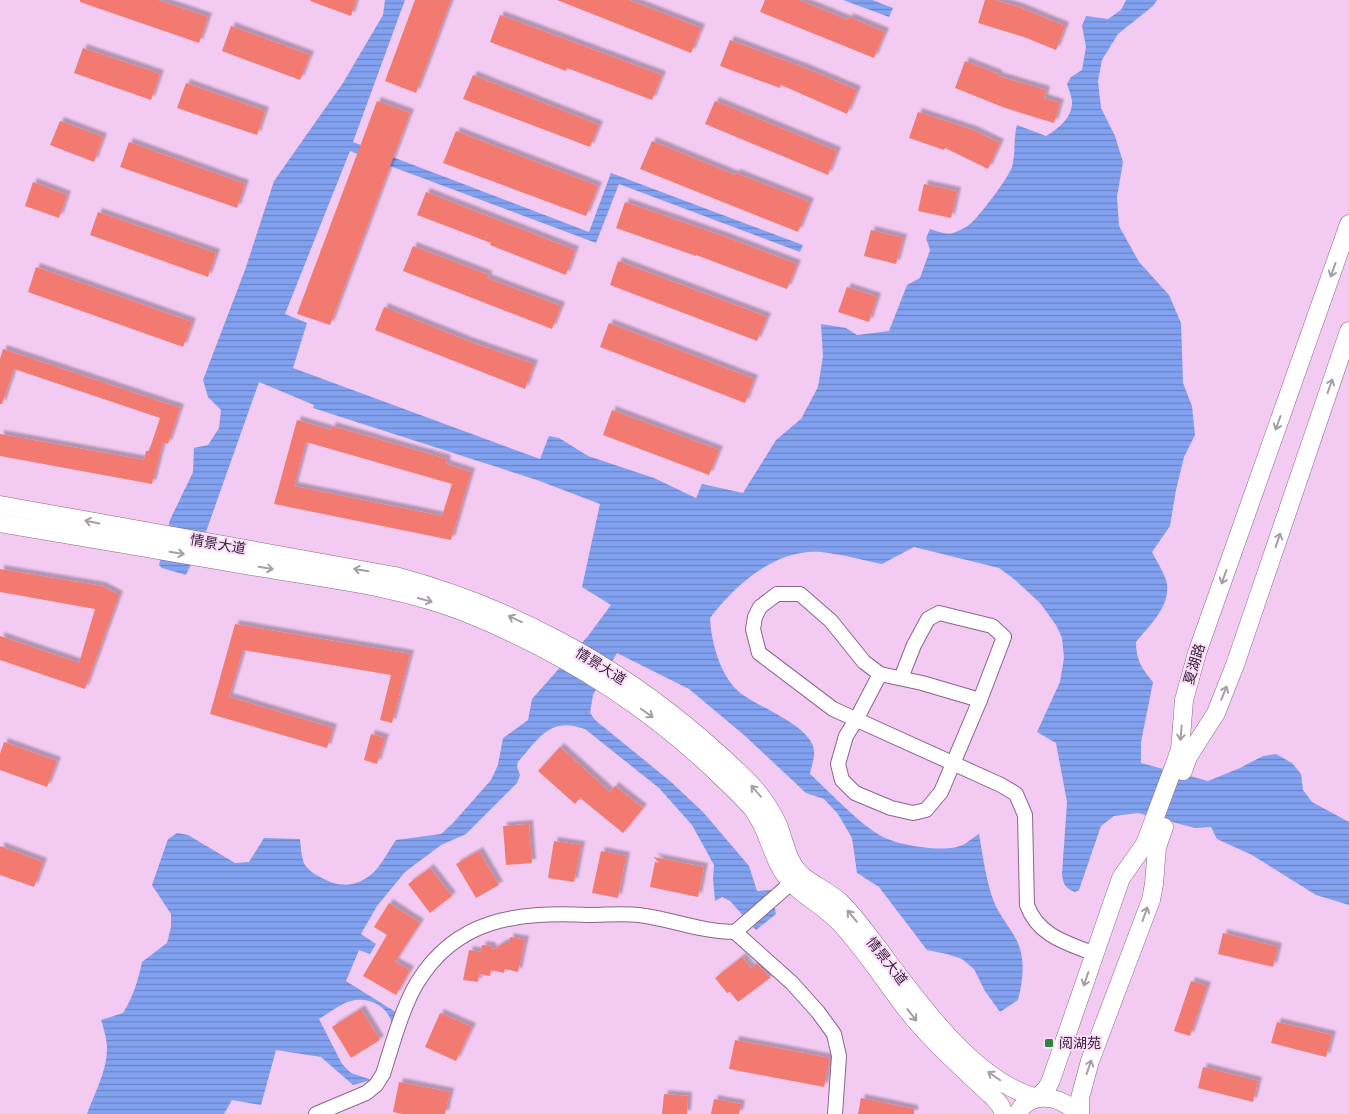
<svg xmlns="http://www.w3.org/2000/svg" width="1349" height="1114" viewBox="0 0 1349 1114" font-family="'Varela Round','Noto Sans SC',sans-serif">
<style>
.water{fill:url(#water-rules)}
.building{fill:#f37a6f;fill-rule:evenodd;filter:url(#shadow)}
.lines{fill:none;stroke-linecap:round;stroke-linejoin:round}
.minor-casing{stroke:#8a668a;stroke-width:16}
.tertiary-casing{stroke:#8a668a;stroke-width:19}
.minor{stroke:#fff;stroke-width:14}
.tertiary{stroke:#fff;stroke-width:18}
.oneway{stroke:#a59ea5}
.poi-dot{fill:#29883b;stroke:#fbdbfb;stroke-width:2}
.labels{text-anchor:middle;stroke-width:4;stroke-linejoin:round;paint-order:stroke}
.street-label{font-size:14px;fill:#372736;stroke:#fbdbfb}
.poi-label{font-size:14px;fill:#372736;stroke:#fbdbfb;text-anchor:start}
</style>
<defs>
<pattern id="water-rules" width="6" height="5" patternUnits="userSpaceOnUse" patternTransform="scale(1.25)"><rect width="6" height="5" fill="#82a2f1"/><path d="M0 2.5h6" fill="none" stroke="#6b84c4"/></pattern>
<filter id="shadow"><feDropShadow dx="4" dy="-4" stdDeviation="1" flood-color="#0004"/></filter>
</defs>
<rect width="100%" height="100%" fill="#f3caf2"/>
<g class="water">
<path d="M385 0H405L353 142 589 232 611 173 803 245 800 252 619 184 596 243 350 151 285 314 307 323 293 368 540 459 549 436 559 438 588 456 654 478 696 498 702 484 743 493 776 440 801 419 818 387 823 356 821 324 846 328 857 335 889 331 907 285 920 278 930 250 926 238 930 229C937 231 946 235 953 233 958 231 966 228 970 224 980 216 1008 178 1012 167 1016 153 1013 139 1017 125L1046 136C1058 129 1073 117 1072 101 1071 95 1069 90 1067 84L1071 77 1082 70 1086 47 1082 26 1086 16 1108 19 1121 10 1126 0H1157L1153 6 1118 34 1102 60 1098 81 1101 108 1115 136 1123 162 1117 197 1119 226 1139 262 1169 295 1181 323 1183 383 1192 406 1195 435 1184 457 1176 490 1170 526 1152 552C1156 560 1166 576 1167 584 1170 607 1149 626 1136 642 1136 660 1142 669 1153 682L1141 742V763L1208 781 1240 768 1263 756 1276 754 1292 763 1301 774 1303 790 1312 802 1349 822V905L1316 895 1252 855 1217 839 1211 827 1195 828 1138 813 1114 816 1101 826 1079 890 1075 892C1065 888 1063 884 1062 874L1067 802 1056 743 1037 732 1060 682 1064 658 1062 638 1056 625 1040 603 1014 579 999 568 914 547 882 564C862 560 841 554 821 552 776 548 735 585 710 618 711 641 720 675 738 691 756 707 812 725 814 751 815 758 811 767 810 774 830 792 860 825 883 837 901 846 945 853 963 845 968 842 974 837 979 834 983 856 986 881 994 902 999 915 1010 927 1016 939 1026 958 1023 981 1018 1000L1000 1012 985 991 974 969 962 959 947 954 927 950 879 887 857 873 852 838 838 814 824 799 806 793 744 735 689 689 617 653 593 695 590 713 595 720 670 781 703 812 749 866 757 891 771 890 776 914 756 930 730 901 722 897 715 901 713 879 714 865 692 825 659 788 585 729C550 716 539 738 518 762L517 767 520 775 517 783 466 834 441 845 405 872 377 906 361 934 376 944 370 954 359 950 346 981 397 1013 392 1027C391 1007 369 996 351 1001 341 1003 328 1014 319 1019L342 1064 351 1073 372 1080 353 1085 321 1057 276 1050 261 1105 232 1100 224 1114H87C95 1092 111 1064 106 1039 105 1033 103 1026 101 1020L123 1013C133 997 138 981 142 962L167 943 171 927V914L152 885 168 839 177 833 188 835 235 863 249 862 264 838 300 839C301 847 301 858 305 865 308 870 316 875 320 877 340 888 356 888 374 872 382 864 389 850 396 840L441 834 453 823 491 780 498 765 503 738 528 720 532 699 588 636 611 605 582 587 600 504 537 480 313 408 314 405 259 382 207 529 186 575 162 568 159 565 170 520 193 472 194 448 208 445 219 428 221 410 208 397 203 380 245 270 274 181 343 83 383 15Z"/>
<path d="M843 0H872L893 8 889 17Z"/>
</g>
<g class="building">
<path d="M80 0H158L208 17 199 43 80 2Z"/>
<path d="M311 0H356L351 16 310 1Z"/>
<path d="M415 0H451L416 93 385 81Z"/>
<path d="M557 0H629L701 28 691 53Z"/>
<path d="M765 0H799L848 20 849 17 885 32 874 58 760 12Z"/>
<path d="M985 0H995L1019 7 1065 26 1056 50 1024 37 978 23Z"/>
<path d="M500 15 662 75 652 100 567 68 566 71 490 42Z"/>
<path d="M231 26 310 55 300 80 222 51Z"/>
<path d="M730 40 805 68 857 90 847 114 781 85 780 88 720 66Z"/>
<path d="M83 48 160 74 151 100 74 73Z"/>
<path d="M965 61 998 74V76L1046 90 1044 98 1060 103 1054 123 1005 108 955 88Z"/>
<path d="M473 75 599 125 590 147 463 99Z"/>
<path d="M186 83 265 111 257 135 177 108Z"/>
<path d="M377 101 410 113 330 325 297 314Z"/>
<path d="M715 101 837 151 828 175 705 124Z"/>
<path d="M918 112 973 130 1000 143 988 169 945 148 944 150 909 138Z"/>
<path d="M60 121 103 137 94 162 50 145Z"/>
<path d="M456 131 598 186 586 216 443 163Z"/>
<path d="M652 141 735 175 736 173 810 202 798 232 640 169Z"/>
<path d="M129 142 245 184 237 208 120 167Z"/>
<path d="M33 182 67 195 59 218 25 206Z"/>
<path d="M924 184 957 191 951 218 918 211Z"/>
<path d="M426 192 575 250 566 275 490 245 491 243 417 215Z"/>
<path d="M625 202 723 236 797 264 787 289 696 255V256L616 228Z"/>
<path d="M98 212 216 253 208 277 90 235Z"/>
<path d="M871 230 903 238 896 264 864 256Z"/>
<path d="M413 246 489 275 487 278 561 306 552 329 403 271Z"/>
<path d="M618 261 767 317 757 341 610 285Z"/>
<path d="M36 267 192 322 183 347 28 292Z"/>
<path d="M847 287 877 297 869 322 838 312Z"/>
<path d="M384 307 468 341 534 364 525 389 375 330Z"/>
<path d="M609 323 754 379 745 403 600 347Z"/>
<path d="M3 349 180 408 168 444 163 442 152 484 0 456V434L144 460 146 451H149L160 418 14 369 2 404H0V359Z"/>
<path d="M612 410 719 450 709 475 603 435Z"/>
<path d="M297 420 331 430 332 426 447 459 446 464 471 472 451 540 274 504ZM306 442 452 484 442 516 294 486Z"/>
<path d="M0 569 102 586 119 595 85 689 0 660V636L79 663 95 609 0 592Z"/>
<path d="M235 624 410 654 392 723 380 720 391 675 243 650 229 697 333 728 327 748 210 714Z"/>
<path d="M371 734 385 738 377 764 364 760Z"/>
<path d="M4 742 57 761 47 787 0 770V754Z"/>
<path d="M560 747 610 792 615 786 643 808 623 833 580 798 575 804 538 771Z"/>
<path d="M529 824 532 863 506 865 503 826Z"/>
<path d="M554 841 581 845 574 882 548 878Z"/>
<path d="M0 846 43 862 34 887 0 875Z"/>
<path d="M479 851 499 885 476 898 456 864Z"/>
<path d="M601 851 626 856 618 898 592 893Z"/>
<path d="M653 857 704 867 698 897 650 887 655 862 660 863Z"/>
<path d="M430 868 452 896 430 913 408 884Z"/>
<path d="M389 903 420 923 395 962 410 970 396 995 363 976 387 935 374 927Z"/>
<path d="M1223 933 1278 947 1273 967 1218 954Z"/>
<path d="M510 937 525 940 518 972 505 969 504 973 491 970 490 976 479 974 478 982 463 980 469 950 481 952 482 945 491 946 493 950 504 943H509Z"/>
<path d="M742 957 751 968 757 964 770 978 738 1002 730 992 727 993 715 978Z"/>
<path d="M1191 981 1207 986 1190 1036 1174 1031Z"/>
<path d="M361 1009 380 1040 351 1058 332 1027Z"/>
<path d="M440 1013 472 1027 456 1061 425 1047Z"/>
<path d="M1277 1022 1332 1035 1326 1057 1271 1043Z"/>
<path d="M735 1040 830 1058 824 1087 729 1069Z"/>
<path d="M1203 1067 1258 1081 1253 1102 1198 1088Z"/>
<path d="M399 1082 450 1092 445 1114H403L393 1112Z"/>
<path d="M664 1094 688 1096 687 1114H662Z"/>
<path d="M861 1098 914 1109V1114H858Z"/>
<path d="M714 1099 741 1104 739 1114H711Z"/>
</g>
<g class="lines">
<defs>
<g id="minor">
<path d="M880 674 856 720 846 736 838 764 842 780 855 793 891 808 913 813 926 810 941 792 980 700 1004 637 992 626 939 613 928 619 914 645 901 678"/>
<path d="M980 700 922 683 880 674 864 662 831 621 800 594H777L760 607 755 617 753 629 759 653 833 709 1001 785 1016 794 1025 815 1027 905C1038 936 1067 943 1095 954"/>
<path d="M735 932 792 983 818 1012 834 1034 839 1056 835 1114"/>
<path d="M316 1114 366 1093 376 1085 383 1074C392 1046 402 1008 417 983 457 917 519 912 589 915 606 915 623 913 639 915 671 919 702 932 735 932L798 877"/>
</g>
<g id="tertiary">
<path d="M0 505 395 576C508 606 613 662 702 739 720 755 739 771 755 789 764 800 772 812 778 825 783 837 785 850 791 861 801 882 824 887 840 902 854 915 866 933 878 948 916 999 973 1081 1037 1098"/>
<path d="M0 523C88 538 175 553 263 568 329 579 401 587 464 612 556 649 641 701 713 769 726 782 740 794 752 808 770 830 771 861 791 882 806 898 827 908 842 925 869 954 890 990 916 1021 939 1048 967 1073 993 1097L1000 1105 1004 1114"/>
<path d="M1183 771 1188 757 1216 713 1235 665 1349 331"/>
<path d="M1037 1098 1047 1088 1051 1080 1121 878 1145 844 1180 750 1184 700 1197 653 1349 224"/>
<path d="M1017 1114C1032 1088 1061 1097 1079 1114"/>
<path d="M1080 1114V1098L1090 1061 1151 900 1154 884 1157 847 1164 827"/>
</g>
</defs>
<use href="#minor" class="minor-casing"/>
<use href="#tertiary" class="tertiary-casing"/>
<use href="#minor" class="minor"/>
<use href="#tertiary" class="tertiary"/>
</g>
<defs><path id="oneway-shaft" d="M-6 0H5M1.5-3L5.5 0L1.5 3" fill="none" stroke-width="1.6" stroke-linecap="round" stroke-linejoin="round" transform="scale(1.25)"/></defs>
<g class="oneway">
<use href="#oneway-shaft" transform="translate(1333 270) rotate(110)"/>
<use href="#oneway-shaft" transform="translate(1330 386) rotate(-71)"/>
<use href="#oneway-shaft" transform="translate(1278 423) rotate(110)"/>
<use href="#oneway-shaft" transform="translate(92 522) rotate(-169)"/>
<use href="#oneway-shaft" transform="translate(1278 540) rotate(-71)"/>
<use href="#oneway-shaft" transform="translate(177 553) rotate(10)"/>
<use href="#oneway-shaft" transform="translate(266 568) rotate(9)"/>
<use href="#oneway-shaft" transform="translate(361 570) rotate(-170)"/>
<use href="#oneway-shaft" transform="translate(1224 577) rotate(110)"/>
<use href="#oneway-shaft" transform="translate(425 600) rotate(15)"/>
<use href="#oneway-shaft" transform="translate(515 619) rotate(-155)"/>
<use href="#oneway-shaft" transform="translate(1224 693) rotate(-68)"/>
<use href="#oneway-shaft" transform="translate(647 713) rotate(35)"/>
<use href="#oneway-shaft" transform="translate(1181 733) rotate(95)"/>
<use href="#oneway-shaft" transform="translate(756 791) rotate(-131)"/>
<use href="#oneway-shaft" transform="translate(1145 914) rotate(-70)"/>
<use href="#oneway-shaft" transform="translate(852 916) rotate(-130)"/>
<use href="#oneway-shaft" transform="translate(1086 979) rotate(109)"/>
<use href="#oneway-shaft" transform="translate(912 1015) rotate(52)"/>
<use href="#oneway-shaft" transform="translate(1089 1067) rotate(-71)"/>
<use href="#oneway-shaft" transform="translate(994 1076) rotate(-145)"/>
</g>
<rect class="poi-dot" x="1044" y="1038" width="10" height="10" rx="2.5"/>
<g class="labels">
<g class="street-label">
<text transform="translate(218 544) rotate(10)" y="5">情景大道</text>
<text transform="translate(1194 664) rotate(-73)" y="5">夏湖路</text>
<text transform="translate(601 666) rotate(32)" y="5">情景大道</text>
<text transform="translate(887 961) rotate(52)" y="5">情景大道</text>
</g>
<g class="poi-label">
<text x="1059" y="1048">阅湖苑</text>
</g>
</g>
</svg>
